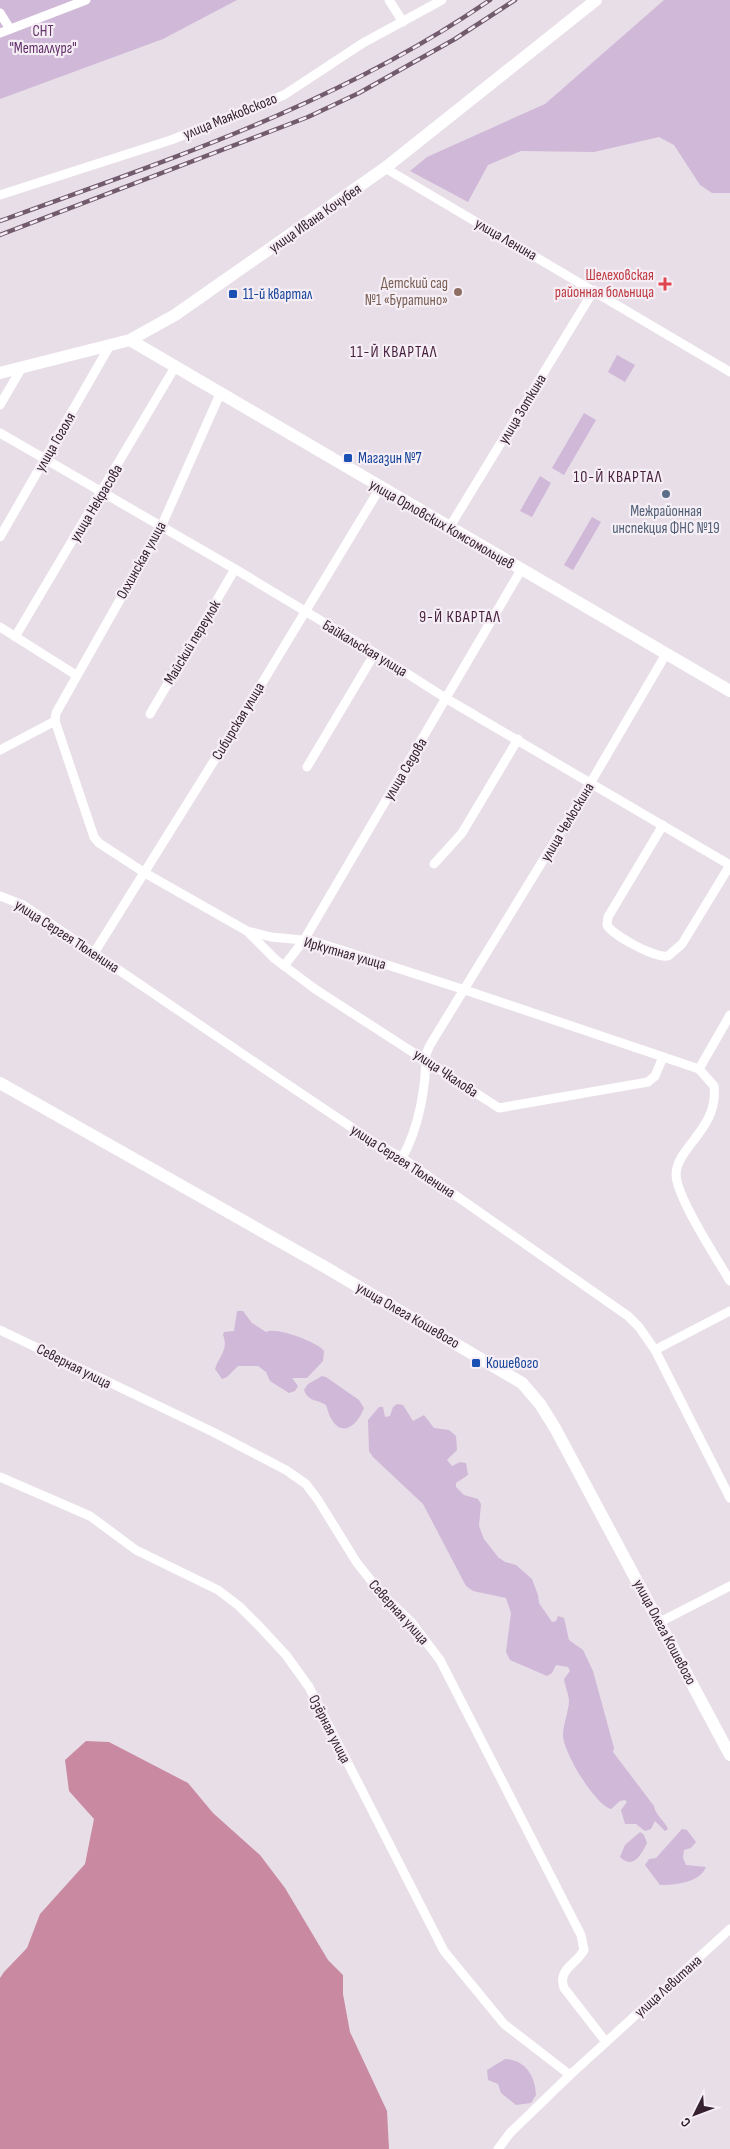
<svg xmlns="http://www.w3.org/2000/svg" width="730" height="2149" viewBox="0 0 730 2149" font-family="'Sofia Sans Condensed',sans-serif">
<style>
.green{fill:#d0b8d8}
.water{fill:#c98aa1}
.lines{fill:none;stroke-linecap:round;stroke-linejoin:round}
.street{stroke:#fff;stroke-width:9}
.secondary{stroke:#fff;stroke-width:12}
.rail-casing{stroke:#725b6d;stroke-width:4.5}
.rail{stroke:#f5eef5;stroke-width:2.5;stroke-dasharray:8;stroke-linecap:butt}
.health-dot{fill:#e0444e;stroke:#f5eef5;stroke-width:2}
.education-dot{fill:#8d6e63;stroke:#f5eef5;stroke-width:2}
.transit-dot{fill:#1a4fb4;stroke:#f5eef5;stroke-width:2}
.service-dot{fill:#5c6f8a;stroke:#f5eef5;stroke-width:2}
.labels{text-anchor:middle;stroke-width:4.5;stroke-linejoin:round;paint-order:stroke}
.park-label{font-size:15px;fill:#622f69;stroke:#f5eef5}
.street-label{font-size:15px;fill:#362131;stroke:#f5eef5}
.health-label{font-size:15px;fill:#be3a42;stroke:#f5eef5;text-anchor:end}
.education-label{font-size:15px;fill:#785e54;stroke:#f5eef5;text-anchor:end}
.transit-label{font-size:15px;fill:#164399;stroke:#f5eef5;text-anchor:start}
.service-label{font-size:15px;fill:#4e5e75;stroke:#f5eef5}
.neighbourhood-label{font-size:16px;letter-spacing:1px;fill:#461f3c;stroke:#f5eef5}
</style>
<rect width="100%" height="100%" fill="#e8dee8"/>
<g class="green">
<path d="M0 0H237L163 39 0 99Z"/>
<path d="M664 0H730V193H712L700 185 674 145 659 137 594 152 521 151 488 165 468 202 410 171 427 157 545 104Z"/>
<path d="M617 355 635 365 625 382 608 372Z"/>
<path d="M584 413 596 420 564 475 552 468Z"/>
<path d="M540 476 551 483 532 517 520 511Z"/>
<path d="M592 517 601 522 573 570 564 565Z"/>
<path d="M237 1311H243L252 1323 266 1332C275 1326 318 1342 324 1351L323 1361 307 1378H292L298 1386 295 1391 289 1393 270 1381 266 1372 258 1366H238L227 1377 222 1379 215 1369C219 1356 229 1349 223 1335L224 1332 234 1331Z"/>
<path d="M322 1376 326 1377 359 1400 364 1408C359 1422 344 1439 332 1420 329 1416 328 1410 326 1405 317 1399 308 1402 304 1390L308 1384Z"/>
<path d="M397 1404 403 1405 413 1421 424 1415 434 1428 449 1430 456 1436 457 1450 447 1460 452 1466 460 1462 466 1463 468 1475 456 1483V1487L464 1495 478 1499 481 1504 479 1526 484 1539 498 1557 505 1562 516 1565 532 1579 538 1595 539 1603 552 1622 556 1621 558 1616 564 1618 569 1640 583 1650 593 1671 614 1748 613 1752 654 1806C655 1815 665 1821 668 1829L665 1831 655 1821 651 1829 645 1831 636 1824H625L621 1810 627 1802 625 1800 620 1801 611 1809C595 1805 564 1753 563 1736 563 1725 568 1713 569 1702 569 1694 565 1687 564 1679L570 1671 568 1667 556 1665 552 1673 547 1676 510 1660 506 1652 511 1613 506 1598 473 1591 466 1586 423 1504 373 1457 369 1451 368 1420 379 1407H383L385 1417 390 1416 393 1407Z"/>
<path d="M682 1829 687 1830 696 1842 691 1848 684 1850 683 1858 686 1865 706 1867C700 1883 674 1885 660 1885L645 1865 649 1859 656 1858Z"/>
<path d="M640 1832 644 1835 647 1843C641 1855 633 1870 620 1857L625 1845Z"/>
<path d="M505 2059C526 2060 535 2076 536 2095L531 2103 516 2105 501 2093 498 2084 488 2080 487 2070Z"/>
</g>
<path class="water" d="M86 1741 109 1742 188 1783 213 1813 260 1855 285 1888 328 1960 343 1975V1994L350 2032 387 2111 389 2149H0V1978L4 1972 27 1948 40 1914 85 1864 94 1819 69 1791 65 1760Z"/>
<g class="lines">
<g class="street">
<path d="M389 0 403 22"/>
<path d="M0 13 10 29"/>
<path d="M0 33 86 0"/>
<path d="M385 168 730 372"/>
<path d="M0 195 171 140 284 95 363 43 442 0"/>
<path d="M220 394 161 527 56 713 55 721 94 837 99 843 145 873 247 931 271 937 313 941 465 990 699 1069 714 1086C719 1129 676 1147 676 1175 677 1198 717 1259 730 1281"/>
<path d="M0 405 21 369"/>
<path d="M0 433 235 569 375 653 447 699 730 865"/>
<path d="M449 528 594 290"/>
<path d="M0 537 109 347"/>
<path d="M0 627 76 675"/>
<path d="M15 637 175 367"/>
<path d="M150 714 235 569"/>
<path d="M0 750 55 721"/>
<path d="M307 767 375 653"/>
<path d="M663 825 608 917 607 925C612 935 656 959 668 956L682 944 730 865"/>
<path d="M434 864 462 833 518 739"/>
<path d="M0 896 23 905 278 1078 375 1143 402 1158 628 1316 639 1327 655 1350 730 1498"/>
<path d="M249 933 275 959 315 989 499 1108 648 1082 655 1076 663 1057"/>
<path d="M94 953 247 708 380 488"/>
<path d="M284 966 304 940 521 570"/>
<path d="M699 1069 730 1015"/>
<path d="M402 1158C419 1128 426 1087 426 1054L430 1045 591 782 666 654"/>
<path d="M0 1330 213 1432 286 1470 306 1484 318 1500 357 1563 381 1593 412 1623 440 1660 581 1935 584 1950C577 1964 557 1969 564 1988L606 2042"/>
<path d="M655 1350 730 1311"/>
<path d="M0 1477 90 1516 136 1550 218 1590 239 1606 260 1627 286 1655 309 1687 444 1951 504 2024 570 2075"/>
<path d="M660 1622 730 1586"/>
<path d="M498 2149 510 2133 570 2075 730 1929"/>
</g>
<g class="secondary">
<path d="M130 340 730 691"/>
<path d="M0 373 130 340 175 315 385 168 596 0"/>
<path d="M0 1083 325 1267 522 1383 540 1404 555 1428 730 1755"/>
</g>
<defs>
<g id="rail">
<path d="M0 221C170 159 339 104 490 0"/>
<path d="M0 235 308 117 359 93 455 39 515 0"/>
</g>
</defs>
<use href="#rail" class="rail-casing"/>
<use href="#rail" class="rail"/>
</g>
<path class="health-dot" d="M662.5 276.5h5v5h5v5h-5v5h-5v-5h-5v-5h5z"/>
<circle class="education-dot" cx="458" cy="292" r="5"/>
<g class="transit-dot">
<rect x="228" y="289" width="10" height="10" rx="2.5"/>
<rect x="343" y="453" width="10" height="10" rx="2.5"/>
<rect x="471" y="1358" width="10" height="10" rx="2.5"/>
</g>
<circle class="service-dot" cx="666" cy="494" r="5"/>
<g class="labels">
<g class="park-label">
<text x="43" y="36">СНТ<tspan x="43" dy="17">"Металлург"</tspan></text>
</g>
<g class="street-label">
<text transform="translate(230 116) rotate(-22)" y="5">улица Маяковского</text>
<text transform="translate(315 218) rotate(-35)" y="5">улица Ивана Кочубея</text>
<text transform="translate(506 239) rotate(30)" y="5">улица Ленина</text>
<text transform="translate(522 409) rotate(-59)" y="5">улица Зоткина</text>
<text transform="translate(55 442) rotate(-60)" y="5">улица Гоголя</text>
<text transform="translate(96 503) rotate(-59)" y="5">улица Некрасова</text>
<text transform="translate(442 524) rotate(30)" y="5">улица Орловских Комсомольцев</text>
<text transform="translate(141 560) rotate(-61)" y="5">Олхинская улица</text>
<text transform="translate(192 642) rotate(-59)" y="5">Майский переулок</text>
<text transform="translate(365 648) rotate(31)" y="5">Байкальская улица</text>
<text transform="translate(238 721) rotate(-59)" y="5">Сибирская улица</text>
<text transform="translate(405 769) rotate(-59)" y="5">улица Седова</text>
<text transform="translate(567 822) rotate(-59)" y="5">улица Челюскина</text>
<text transform="translate(67 936) rotate(33)" y="5">улица Сергея Тюленина</text>
<text transform="translate(345 953) rotate(16)" y="5">Иркутная улица</text>
<text transform="translate(446 1073) rotate(34)" y="5">улица Чкалова</text>
<text transform="translate(403 1161) rotate(33)" y="5">улица Сергея Тюленина</text>
<text transform="translate(408 1315) rotate(30)" y="5">улица Олега Кошевого</text>
<text transform="translate(74 1366) rotate(27)" y="5">Северная улица</text>
<text transform="translate(399 1612) rotate(48)" y="5">Северная улица</text>
<text transform="translate(665 1632) rotate(62)" y="5">улица Олега Кошевого</text>
<text transform="translate(330 1729) rotate(63)" y="5">Озёрная улица</text>
<text transform="translate(668 1986) rotate(-42)" y="5">улица Левитана</text>
</g>
<g class="health-label">
<text x="654" y="280">Шелеховская<tspan x="654" dy="17">районная больница</tspan></text>
</g>
<g class="education-label">
<text x="448" y="288">Детский сад<tspan x="448" dy="17">№1 «Буратино»</tspan></text>
</g>
<g class="transit-label">
<text x="243" y="299">11-й квартал</text>
<text x="358" y="463">Магазин №7</text>
<text x="486" y="1368">Кошевого</text>
</g>
<g class="service-label">
<text x="666" y="516">Межрайонная<tspan x="666" dy="17">инспекция ФНС №19</tspan></text>
</g>
<g class="neighbourhood-label">
<text x="394" y="357">11-Й КВАРТАЛ</text>
<text x="618" y="482">10-Й КВАРТАЛ</text>
<text x="460" y="622">9-Й КВАРТАЛ</text>
</g>
</g>
<g transform="translate(695 2114) rotate(228)" stroke="#f5eef5" stroke-width="4" paint-order="stroke">
<path d="M0-4L9 19L0 12L-9 19Z" fill="#362131"/>
<text y="-8" font-size="14" font-weight="bold" text-anchor="middle" fill="#362131">С</text>
</g>
</svg>
